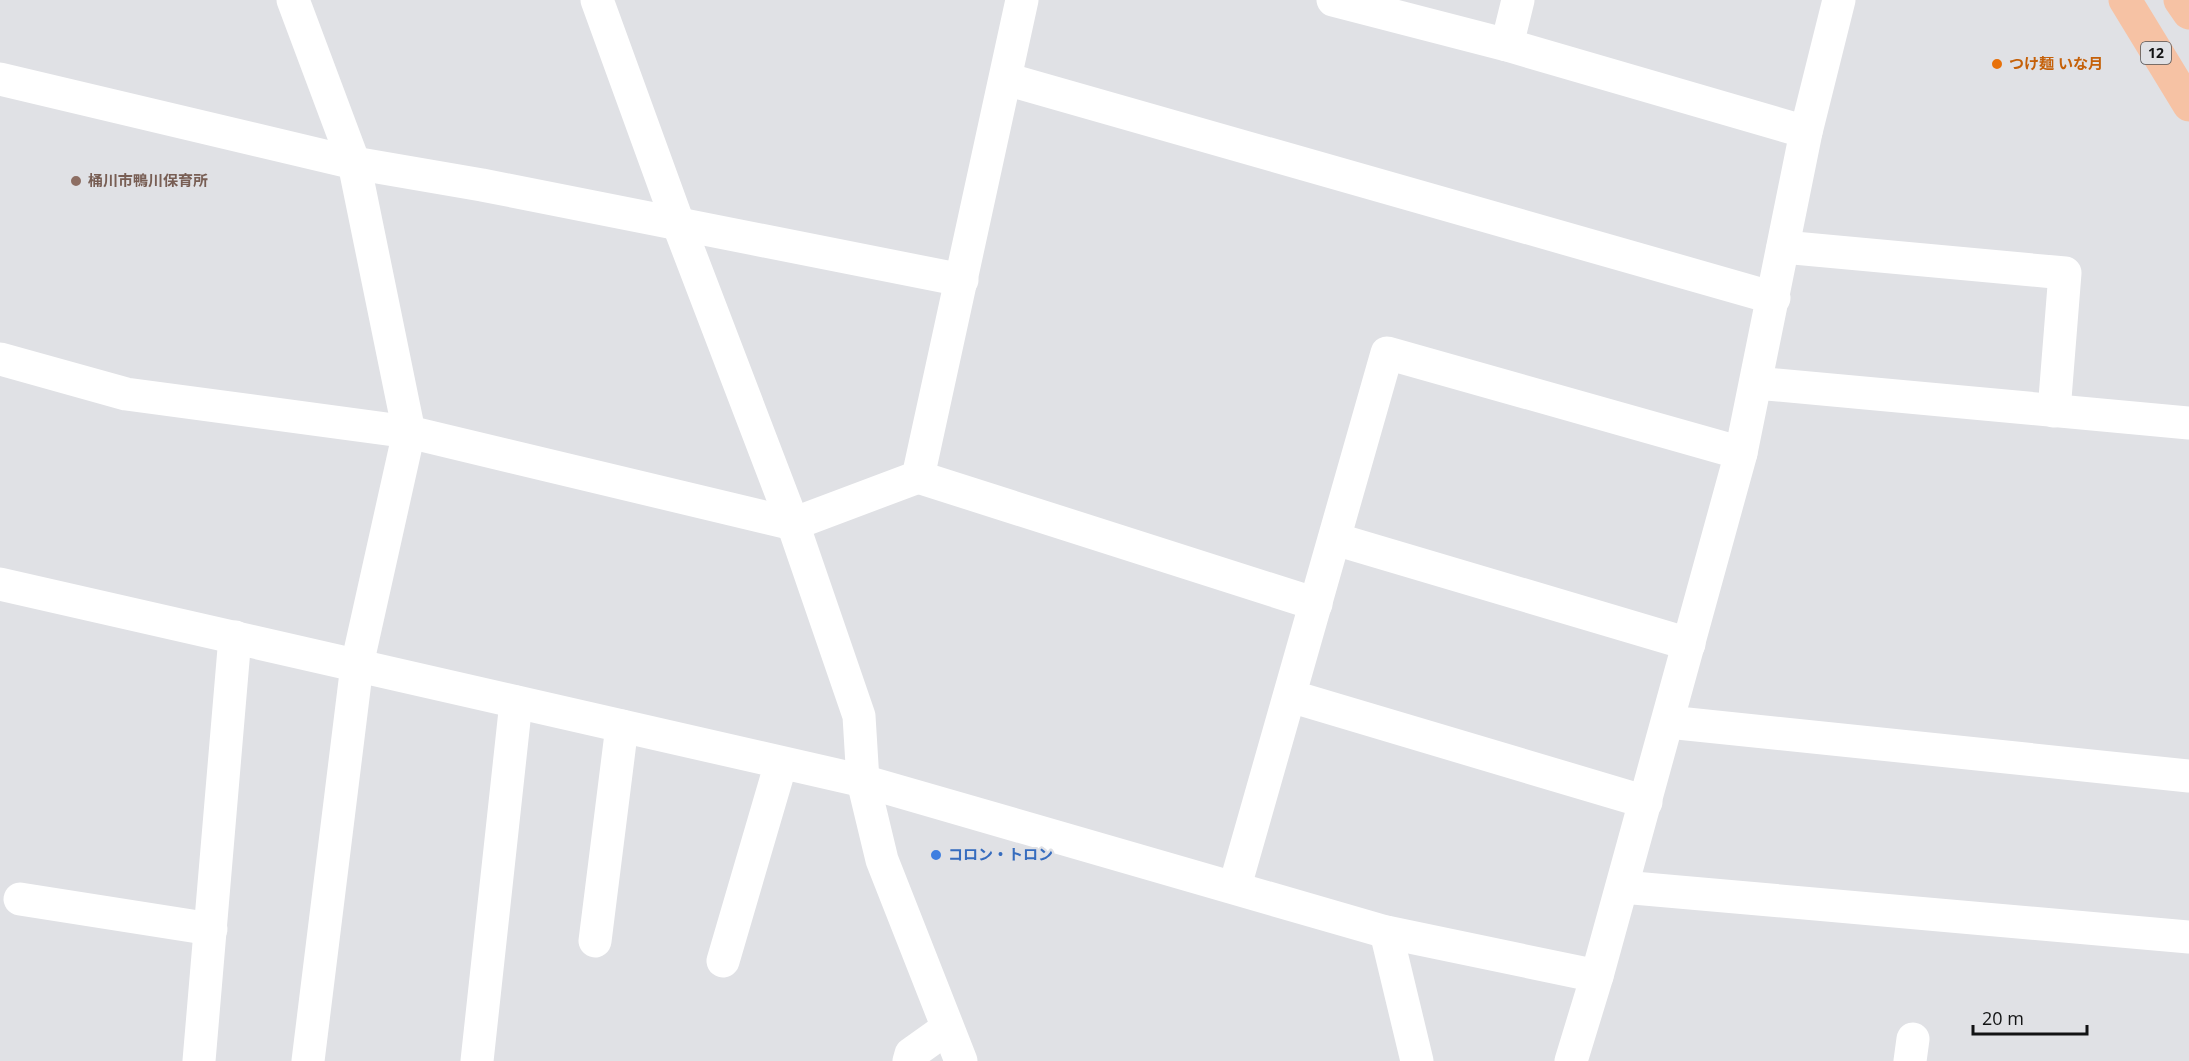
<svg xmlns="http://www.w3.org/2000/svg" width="2189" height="1061" viewBox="0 0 2189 1061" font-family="'Open Sans','Noto Sans JP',sans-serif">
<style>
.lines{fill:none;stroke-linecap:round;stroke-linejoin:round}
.street{stroke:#fff;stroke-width:33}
.secondary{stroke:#fff;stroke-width:33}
.primary{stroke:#f6c2a4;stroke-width:33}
.food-dot{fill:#e8710a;stroke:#e0e1e5;stroke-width:2}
.education-dot{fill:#8d6e63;stroke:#e0e1e5;stroke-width:2}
.shop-dot{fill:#3f7fe0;stroke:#e0e1e5;stroke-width:2}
.labels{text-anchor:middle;stroke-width:4.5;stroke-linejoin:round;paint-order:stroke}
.shield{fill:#e0e1e5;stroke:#505153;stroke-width:1.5}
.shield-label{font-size:14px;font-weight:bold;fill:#121314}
.food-label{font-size:15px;font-weight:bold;fill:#c56008;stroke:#e0e1e5;text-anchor:start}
.education-label{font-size:15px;font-weight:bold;fill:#785e54;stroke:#e0e1e5;text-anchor:start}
.shop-label{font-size:15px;font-weight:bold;fill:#366cbe;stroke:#e0e1e5;text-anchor:start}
</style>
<rect width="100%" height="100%" fill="#e0e1e5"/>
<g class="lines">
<g class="street">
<path d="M293 0 354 163 409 432 357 665 308 1061"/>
<path d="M1333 0 1507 45 1806 132"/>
<path d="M1507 45 1518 0"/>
<path d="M0 79 354 163 482 185 962 280"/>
<path d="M1006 79 1774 298"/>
<path d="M1783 247 2065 273 2054 411"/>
<path d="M0 359 126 394 409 432 793 524"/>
<path d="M1756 383 2189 423"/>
<path d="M918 477 1316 604"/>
<path d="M1335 539 1689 644"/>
<path d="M0 584 863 781 1386 932 1597 976"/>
<path d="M1290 696 1646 802"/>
<path d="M1668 722 2189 776"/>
<path d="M1235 886 1387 353 1741 453"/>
<path d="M1622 887 2189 937"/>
<path d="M20 899 211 929"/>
<path d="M1386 932 1417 1061"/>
<path d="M595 941 622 726"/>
<path d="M723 961 781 763"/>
<path d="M199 1061 235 637"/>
<path d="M477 1061 516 702"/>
<path d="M909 1061 911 1054 946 1029"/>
<path d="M961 1061 882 860 863 781 859 716 793 524 918 477 1022 0"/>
<path d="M1571 1061 1597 976 1741 453 1806 132 1839 0"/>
<path d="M1910 1061 1913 1039"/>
</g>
<path class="secondary" d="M597 0 678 223 793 524"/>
<g class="primary">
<path d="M2125 0 2189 105"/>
<path d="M2180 0 2189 13"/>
</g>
</g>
<circle class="food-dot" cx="1997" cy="64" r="6"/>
<circle class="education-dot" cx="76" cy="181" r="6"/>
<circle class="shop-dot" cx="936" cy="855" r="6"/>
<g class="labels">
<rect class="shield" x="2141" y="42" width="30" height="22" rx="4.5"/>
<g class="shield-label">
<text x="2156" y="58">12</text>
</g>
<g class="food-label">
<text x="2009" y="69">つけ麺 いな月</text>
</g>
<g class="education-label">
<text x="88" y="186">桶川市鴨川保育所</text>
</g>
<g class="shop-label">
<text x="948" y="860">コロン・トロン</text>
</g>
</g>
<path d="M1973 1025v9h114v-9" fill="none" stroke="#121314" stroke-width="3"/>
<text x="1982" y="1025" font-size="18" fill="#121314" stroke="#e0e1e5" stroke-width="4.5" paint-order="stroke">20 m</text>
</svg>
